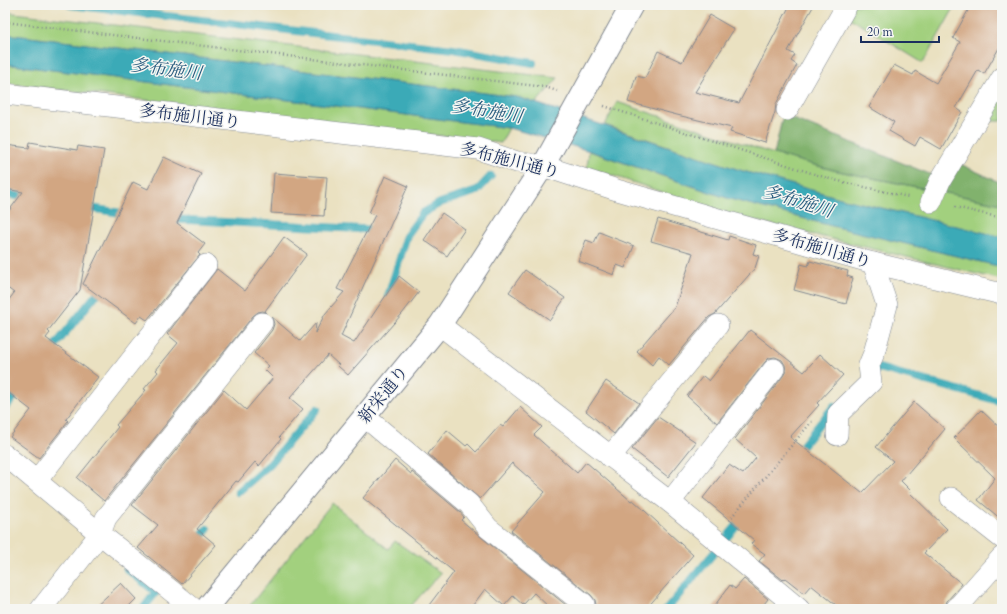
<svg xmlns="http://www.w3.org/2000/svg" width="1007" height="614" viewBox="0 0 1007 614" font-family="Cardo,'Noto Serif JP',serif">
<style>
.green{fill:#a2d07e;stroke:#5e806e}
.forest{fill:#81b26d;stroke:#4e7066}
.water{fill:#3aaab7;stroke:#2a6c8a}
.lines{fill:none;stroke-linecap:round;stroke-linejoin:round}
.stream{stroke:#3aaab7;stroke-width:8}
.building{fill:#d2a682}
.minor-casing{stroke:#828890;stroke-width:22}
.tertiary-casing{stroke:#828890;stroke-width:24}
.path{stroke:#828890;stroke-width:2.5;stroke-dasharray:1 3;stroke-linecap:butt}
.minor{stroke:#fff;stroke-width:21}
.tertiary{stroke:#fff;stroke-width:22}
.labels{text-anchor:middle;stroke-width:3;stroke-linejoin:round;paint-order:stroke}
.street-label{font-size:17px;fill:#1b2f5e;stroke:#f6f6f2}
.water-label{font-size:18px;font-style:italic;fill:#265a7d;stroke:#f6f6f2}
</style>
<rect width="100%" height="100%" fill="#f6f6f2"/>
<filter id="ink" filterUnits="userSpaceOnUse"><feTurbulence type="fractalNoise" baseFrequency=".025" numOctaves="2"/><feDisplacementMap in="SourceGraphic" scale="8" xChannelSelector="R" yChannelSelector="G"/><feConvolveMatrix kernelMatrix="1 2 1 2 8 2 1 2 1" color-interpolation-filters="sRGB"/></filter>
<filter id="wash" filterUnits="userSpaceOnUse"><feTurbulence type="fractalNoise" baseFrequency=".012" numOctaves="4" result="noise"/><feDisplacementMap in="SourceGraphic" scale="16" xChannelSelector="R" yChannelSelector="G"/><feGaussianBlur stdDeviation="0.9" result="paint"/><feColorMatrix in="noise" values="0 0 0 0 0 0 0 0 0 0 0 0 0 0 0 0 0 1.4 0 .05"/><feComposite in="paint" operator="in"/></filter>
<g filter="url(#wash)">
<rect width="100%" height="100%" fill="#eae1c1"/>
<g class="green">
<path d="M851 5H949L954 8 923 63 845 15Z"/>
<path d="M5 12 558 78 536 103 517 97 5 34Z"/>
<path d="M5 64 509 128 501 143 5 83Z"/>
<path d="M1002 95V121H987Z"/>
<path d="M617 102 774 154 833 170 1002 204V237L844 199 743 171 605 125Z"/>
<path d="M589 151 730 199 836 227 1002 267V280L728 214 587 167Z"/>
<path d="M332 503 388 549 395 541 441 573 410 607 387 606 385 609H247Z"/>
</g>
<path class="forest" d="M783 115 947 181 958 163 999 182 1001 204 833 170 774 154Z"/>
<path class="water" d="M5 34 517 97 743 171 844 199 1002 237V267L836 227 730 199 590 151 509 128 5 64Z"/>
<g class="lines">
<g class="stream">
<path d="M70 5 453 49 533 63"/>
<path d="M5 194 29 198"/>
<path d="M84 207 127 214"/>
<path d="M169 219 379 230"/>
<path d="M388 297 407 235 423 213 440 203 477 191 491 176"/>
<path d="M49 353 103 286"/>
<path d="M871 374 879 368 1002 402"/>
<path d="M5 408 21 389"/>
<path d="M795 455 834 406"/>
<path d="M238 492 270 464 317 409"/>
<path d="M196 543 207 529"/>
<path d="M127 569 156 592"/>
<path d="M143 609 162 584"/>
<path d="M667 609 743 518"/>
</g>
</g>
<g id="blocks">
<g class="building">
<path d="M790 5H814L788 51 795 55 791 61 797 65 776 104 775 112 765 143 730 132 732 128 677 115 628 102 636 76 645 78 658 51 682 62 710 15 734 29 695 92 739 103Z"/>
<path d="M971 5H1002V43L984 74 978 70 956 108 962 112 941 149 920 137 915 146 889 131 894 122 869 107 894 65 913 75 915 71 936 83 960 42 953 38Z"/>
<path d="M30 142 77 150 78 146 104 150 80 290 48 331 50 333 46 338 98 377 66 419 68 421 39 458 10 437 31 410 5 390V305L14 293 5 286V216L23 192 5 189V145L29 148Z"/>
<path d="M164 157 201 174 177 223 205 244 198 253 200 255 147 320 141 316 136 323 83 284 133 182 148 189Z"/>
<path d="M274 173 327 177 324 216 271 213Z"/>
<path d="M385 176 408 186 341 336 354 343 399 276 419 292 402 314 348 375 338 366 339 365 328 355 290 398 303 409 279 437 281 439 259 466 255 462 238 482 236 481 197 529 216 545 182 584 138 548 158 525 132 505 224 390 246 410 273 378 265 370 269 366 254 353 272 330 274 324 272 317 300 341 316 323 315 333 325 314 344 292 337 289 375 215 369 213Z"/>
<path d="M442 213 465 229 447 256 424 240Z"/>
<path d="M658 219 728 240 729 236 756 245 753 254 759 256 755 268 715 314 709 317 669 365 659 356 652 365 637 351 675 307 693 253 651 241Z"/>
<path d="M599 232 634 246 625 268 617 265 614 275 578 261 586 240 594 243Z"/>
<path d="M284 237 307 254 265 311 267 313 263 311 258 312 253 316 104 501 77 478 118 427 116 425 146 390 144 389 158 372 156 370 178 343 167 334 217 269 245 291Z"/>
<path d="M810 261 848 271 847 276 853 278 846 304 794 290 801 264 808 266Z"/>
<path d="M525 270 565 298 550 320 509 292Z"/>
<path d="M750 330 804 372 820 354 843 375 817 403 819 405 790 437 862 493 893 461 876 447 914 402 945 429 901 481 911 491 910 493 947 529 924 553 962 584 947 601 944 609H841L811 585 804 593 785 578 783 580 759 561 765 554 751 544 754 540 703 498 729 465 743 474 756 458 735 439 783 376 786 371 785 365 782 360 775 357 769 358 765 362 717 423 687 396 703 376 709 381Z"/>
<path d="M606 381 639 403 614 434 586 411Z"/>
<path d="M520 407 542 427 534 435 577 473 586 462 631 501 633 500 693 555 646 609H595L596 605 595 600 591 595 511 531 545 492 512 463 480 499 428 454 447 430 466 446 468 444 476 452 500 425 503 427Z"/>
<path d="M981 410 1002 430V520L978 500 995 478 954 438Z"/>
<path d="M658 417 696 442 668 477 632 449Z"/>
<path d="M395 460 411 474 412 472 460 512 464 517 461 520 481 537 571 609H551L534 593 523 605 513 596 504 606 485 589 470 609H426L454 572 363 498Z"/>
<path d="M744 579 768 599 760 609H712L730 585 735 589Z"/>
<path d="M121 583 136 599 126 609H93Z"/>
</g>
</g>
</g>
<g filter="url(#ink)">
<use href="#blocks" fill-opacity="0" stroke="#828890" stroke-width="1"/>
<g class="lines">
<defs>
<g id="minor">
<path d="M5 94 478 149 517 162 543 166 617 190 873 263 1002 294"/>
<path d="M787 110 847 5"/>
<path d="M931 202 940 181 1002 78"/>
<path d="M440 325 670 502 799 609"/>
<path d="M365 417 469 504 488 528 584 604"/>
<path d="M837 435 838 414 871 382 869 365 874 353 887 305 873 263"/>
<path d="M5 455 100 534 194 609"/>
<path d="M610 457 718 325"/>
<path d="M37 480 206 265"/>
<path d="M951 498 1002 538"/>
<path d="M670 502 774 369"/>
<path d="M41 609 100 534 106 518 262 323"/>
<path d="M956 609 1002 557"/>
</g>
<path id="tertiary" d="M206 609 440 325 543 166 632 5"/>
</defs>
<use href="#minor" class="minor-casing"/>
<use href="#tertiary" class="tertiary-casing"/>
<g class="path">
<path d="M5 22 545 87 557 91"/>
<path d="M604 106 830 179 908 197"/>
<path d="M955 207 1002 218"/>
<path d="M729 520 813 420"/>
</g>
<use href="#minor" class="minor"/>
<use href="#tertiary" class="tertiary"/>
</g>
</g>
<g class="labels">
<g class="street-label">
<text transform="translate(190 116) rotate(7)" y="6">多布施川通り</text>
<text transform="translate(510 160) rotate(14)" y="6">多布施川通り</text>
<text transform="translate(822 248) rotate(16)" y="6">多布施川通り</text>
<text transform="translate(383 394) rotate(-51)" y="6">新栄通り</text>
</g>
<g class="water-label">
<text transform="translate(166 69) rotate(7)" y="6">多布施川</text>
<text transform="translate(487 111) rotate(9)" y="6">多布施川</text>
<text transform="translate(798 201) rotate(17)" y="6">多布施川</text>
</g>
</g>
<rect width="1007" height="614" fill="none" stroke="#f6f6f2" stroke-width="20"/>
<path d="M861 36v6h78v-6" fill="none" stroke="#1b2f5e" stroke-width="2"/>
<text x="867" y="36" font-size="12" fill="#1b2f5e" stroke="#f6f6f2" stroke-width="3" paint-order="stroke">20 m</text>
</svg>
